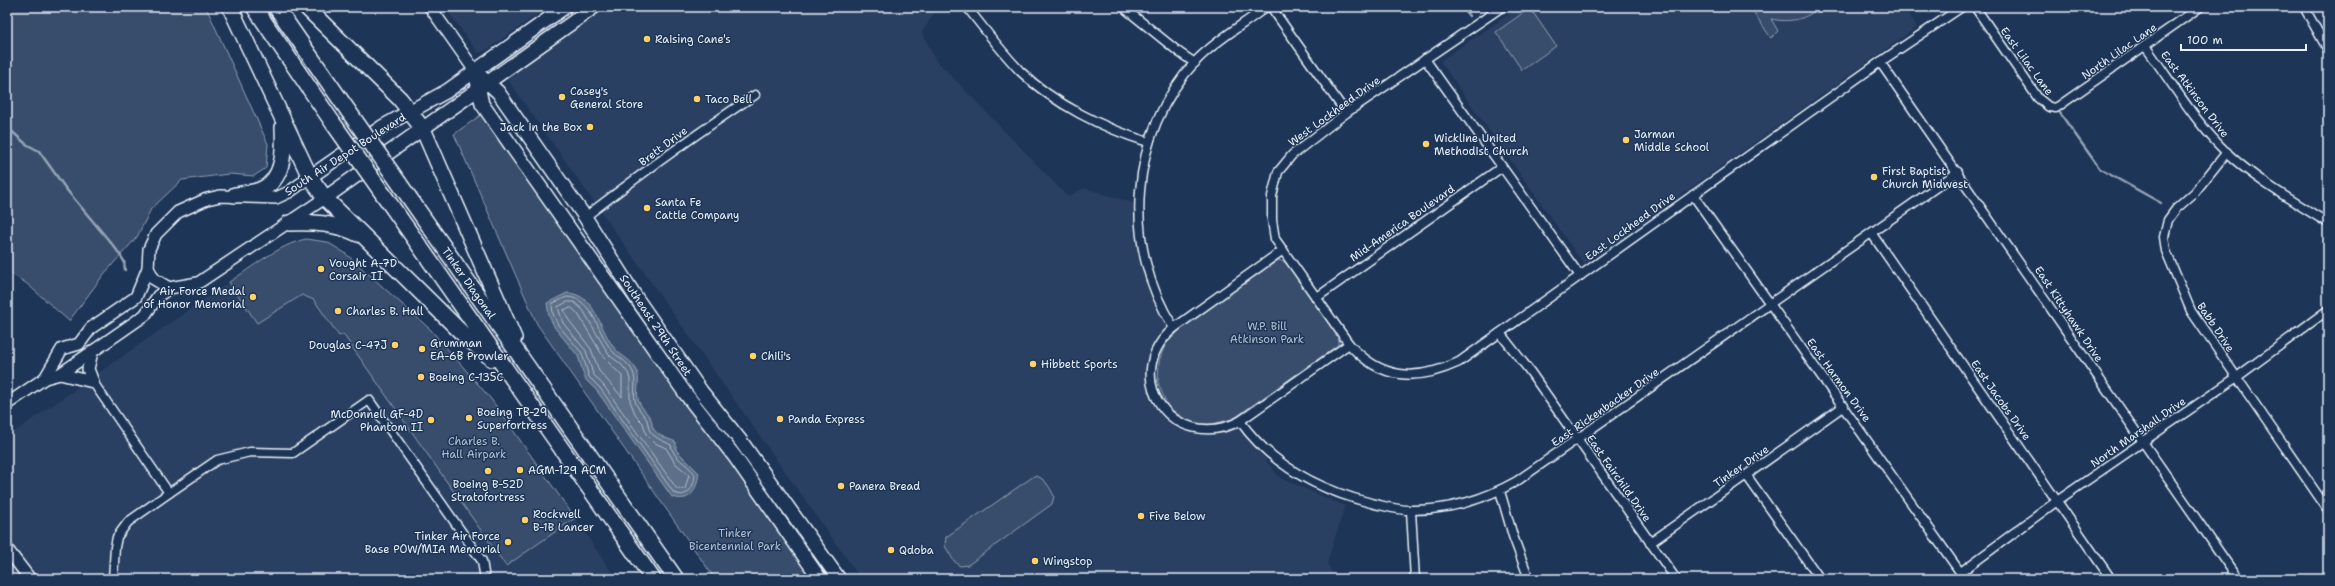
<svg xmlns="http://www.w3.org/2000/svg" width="2335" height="586" viewBox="0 0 2335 586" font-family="'Shantell Sans',sans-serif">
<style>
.built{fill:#2a4162}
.green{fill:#374d6c;stroke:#909fb2}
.water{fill:#5d7089;stroke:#95a4b5}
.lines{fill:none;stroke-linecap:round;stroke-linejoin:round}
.shore{stroke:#b0bdcc;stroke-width:1}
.stream{stroke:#95a4b5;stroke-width:2.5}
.street-casing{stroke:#e8f1f8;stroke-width:11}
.secondary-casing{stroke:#e8f1f8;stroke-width:14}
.primary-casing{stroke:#e8f1f8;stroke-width:16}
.highway-casing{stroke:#e8f1f8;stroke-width:18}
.street{stroke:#1d3557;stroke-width:8}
.secondary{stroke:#1d3557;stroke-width:11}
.primary{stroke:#1d3557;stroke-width:13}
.highway{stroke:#1d3557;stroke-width:15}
.highway-bridge-casing{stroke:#e8f1f8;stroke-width:18;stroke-linecap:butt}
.highway-bridge{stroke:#1d3557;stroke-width:15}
.poi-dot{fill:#ffd166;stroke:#1d3557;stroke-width:1.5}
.labels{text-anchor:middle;stroke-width:3;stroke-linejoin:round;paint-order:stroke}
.poi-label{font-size:11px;fill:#e8f1f8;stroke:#1d3557;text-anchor:start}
.street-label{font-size:11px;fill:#e8f1f8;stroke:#1d3557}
.park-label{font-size:11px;fill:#b3c0ce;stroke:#1d3557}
</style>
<rect width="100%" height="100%" fill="#1d3557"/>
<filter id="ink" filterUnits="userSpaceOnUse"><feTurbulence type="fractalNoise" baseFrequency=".025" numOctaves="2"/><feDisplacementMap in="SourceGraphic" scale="8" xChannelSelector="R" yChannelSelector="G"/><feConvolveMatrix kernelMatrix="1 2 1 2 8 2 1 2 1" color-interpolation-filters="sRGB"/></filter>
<g filter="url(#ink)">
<g class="built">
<path d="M445 7H548L485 51 478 53Z"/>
<path d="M600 7H934V13L922 32 935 59 1068 197 1084 188 1133 203 1138 257 1150 293 1165 325 1173 335 1162 350 1158 368V383L1164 401 1184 419 1198 424 1233 419 1280 478 1345 506 1327 563 1335 579H861L505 76Z"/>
<path d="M1520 7H1903L1917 27 1584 264 1440 61Z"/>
<path d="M229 282 257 323 302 295 314 300 339 336 343 334 506 565 575 518 616 579H7V437Z"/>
</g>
<g class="green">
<path d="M7 7H206L268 144 266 168 254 176 229 174 182 180 151 209 137 237 104 274 69 321 26 283 7 271Z"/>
<path d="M1750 7C1761 7 1773 11 1785 10 1797 10 1807 7 1819 7 1806 20 1789 23 1771 19L1778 31 1771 38Z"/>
<path d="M1530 8 1556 46 1522 70 1496 32Z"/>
<path d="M485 112 811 579H715L537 324 454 134Z"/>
<path d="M306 239 327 242 345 253 431 330 491 399 575 518 506 566 343 334 339 336 314 300 302 295 257 323 229 282C253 267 278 245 306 239Z"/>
<path d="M1278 260 1285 262 1339 338 1338 345 1233 419 1212 424H1198L1185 419 1168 407 1158 383 1159 361 1165 345 1181 329Z"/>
<path d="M1034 476C1044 476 1050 488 1054 496L1052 504 968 565 960 566 954 561 945 546 946 537Z"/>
</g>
<path class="water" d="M567 293C597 294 599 331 616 350 623 357 631 360 636 369 641 379 636 388 638 399 640 407 647 412 651 419 652 422 652 426 653 428 657 436 669 439 676 442V450L699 473C696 490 692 503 672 497L597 391 585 379 578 356 555 328 549 316 547 303Z"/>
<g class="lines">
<g class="shore">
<path d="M567 297C594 297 598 337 614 353 621 359 629 363 633 372 637 382 633 390 635 400 636 408 643 413 647 420 648 423 648 426 649 429 653 438 664 441 671 445 673 459 687 463 695 474 694 486 689 499 674 493L600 388 589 377 582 353 558 325 553 314 552 304Z"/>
<path d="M568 302H574L583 310 609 355 621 364 628 373 630 379V401L636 416 643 423 646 434 655 443 666 448 675 463 689 475 685 489H677L604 386 593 374 586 351 563 323 558 307Z"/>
<path d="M572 308 578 314 604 358 622 376V397L599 371 591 349 568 319 564 310Z"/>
</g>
<g class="stream">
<path d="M1462 7 1469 16"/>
<path d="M2060 113 2100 169 2161 203"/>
<path d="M7 127 26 144 39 151 66 189 116 249 124 261 125 270"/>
</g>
<defs>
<g id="street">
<path d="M967 7C984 29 1001 51 1020 71 1054 104 1103 128 1148 142"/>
<path d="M1123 7 1180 53 1195 63"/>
<path d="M1271 7 1346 113"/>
<path d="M1502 7 1346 113 1292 155 1278 172 1272 196V220L1275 239 1349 344C1381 380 1416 382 1459 362L1880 62 1962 7"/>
<path d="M1975 7 2038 98 2049 107 2056 108 2200 7"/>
<path d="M2304 7 2328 50"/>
<path d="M2145 46C2171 81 2194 121 2226 152 2256 180 2293 201 2328 223"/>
<path d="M1425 59 1580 276"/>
<path d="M1880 62 2238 579"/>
<path d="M2227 152 2195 192 2176 209 2168 220 2164 237 2166 251 2191 311 2328 510"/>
<path d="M1693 195 1965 579"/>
<path d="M585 217C641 174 697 133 755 95"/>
<path d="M1872 234 2111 579"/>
<path d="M1283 250 1174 328C1118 375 1172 455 1240 421L1349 344"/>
<path d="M1316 298 1502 167"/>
<path d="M1174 328C1121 246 1129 133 1196 61 1216 40 1243 25 1266 7"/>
<path d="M1500 333 1529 370 1676 579"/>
<path d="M93 382 169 493"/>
<path d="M1240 421C1272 466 1319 490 1371 503 1385 506 1399 511 1413 510 1450 510 1485 499 1517 481L1958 172"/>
<path d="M1747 476 1820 579"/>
<path d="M1500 491 1513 536 1529 579"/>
<path d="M1411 511 1415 579"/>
<path d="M1650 543 1844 406"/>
<path d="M1961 572 2057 501 2237 377 2328 310"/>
<path d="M113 579 115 547 117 537 128 522 169 493 217 460 250 452 293 453 369 400 482 561 485 579"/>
</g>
<g id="secondary">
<path d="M430 7 475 71"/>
<path d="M148 268 154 279 169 288"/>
<path d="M92 352 88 369 93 382"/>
<path d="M60 374 93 382"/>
<path d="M45 378 62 349 79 344 91 328 136 297 148 268 149 249 156 234 178 212 207 199 220 196 276 198 289 192 310 177"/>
<path d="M7 404 45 378 60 374 145 315 158 296 169 288 198 283 325 198"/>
<path d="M7 549 30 579"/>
</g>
<g id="primary">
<path d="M475 71 498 92 585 217 637 299 701 391 740 440 839 579"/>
<path d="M475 71 482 104 685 393 735 457 820 579"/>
<path d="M310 177 382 127 447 91 565 7"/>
<path d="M325 198 594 7"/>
</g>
<g id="highway">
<path d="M230 7 310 177 325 198 464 335 492 359"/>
<path d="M254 7 333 123"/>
<path d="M276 7 349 112"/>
<path d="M306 7 400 99 423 129 514 338"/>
<path d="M399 183 676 579"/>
<path d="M383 194 653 579"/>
<path d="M235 195C243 194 252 193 260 190 285 180 284 149 283 127"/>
<path d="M289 223C313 222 336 223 358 234"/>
</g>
</defs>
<use href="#street" class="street-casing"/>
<use href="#secondary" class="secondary-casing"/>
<use href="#primary" class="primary-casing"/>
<use href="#highway" class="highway-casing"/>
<use href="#street" class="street"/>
<use href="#secondary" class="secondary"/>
<use href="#primary" class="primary"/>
<use href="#highway" class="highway"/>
<defs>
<g id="highway-bridge">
<path d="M349 112 399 183"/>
<path d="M333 123 383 194"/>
</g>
</defs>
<use href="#highway-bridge" class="highway-bridge-casing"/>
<use href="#highway-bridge" class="highway-bridge"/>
</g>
</g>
<g class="poi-dot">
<circle cx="647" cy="39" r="4"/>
<circle cx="562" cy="97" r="4"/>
<circle cx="697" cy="99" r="4"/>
<circle cx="590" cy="127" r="4"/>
<circle cx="1626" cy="140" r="4"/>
<circle cx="1426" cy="144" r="4"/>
<circle cx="1874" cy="177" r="4"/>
<circle cx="647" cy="208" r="4"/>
<circle cx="321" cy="269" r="4"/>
<circle cx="253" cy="297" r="4"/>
<circle cx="338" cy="311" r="4"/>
<circle cx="395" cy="345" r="4"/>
<circle cx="422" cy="349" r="4"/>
<circle cx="753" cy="356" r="4"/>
<circle cx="1033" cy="364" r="4"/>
<circle cx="421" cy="377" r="4"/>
<circle cx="469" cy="418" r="4"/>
<circle cx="780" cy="419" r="4"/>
<circle cx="431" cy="420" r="4"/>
<circle cx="520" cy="470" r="4"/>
<circle cx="488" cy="471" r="4"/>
<circle cx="841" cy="486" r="4"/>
<circle cx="1141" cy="516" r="4"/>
<circle cx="525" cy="520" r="4"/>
<circle cx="508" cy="542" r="4"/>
<circle cx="891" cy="550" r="4"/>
<circle cx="1035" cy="561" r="4"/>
</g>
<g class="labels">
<g class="poi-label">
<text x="655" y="43">Raising Cane's</text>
<text x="570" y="95">Casey's<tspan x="570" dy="13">General Store</tspan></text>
<text x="705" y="103">Taco Bell</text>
<text x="582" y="131" text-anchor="end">Jack in the Box</text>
<text x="1634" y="138">Jarman<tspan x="1634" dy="13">Middle School</tspan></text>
<text x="1434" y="142">Wickline United<tspan x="1434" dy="13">Methodist Church</tspan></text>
<text x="1882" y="175">First Baptist<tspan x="1882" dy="13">Church Midwest</tspan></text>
<text x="655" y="206">Santa Fe<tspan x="655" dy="13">Cattle Company</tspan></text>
<text x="329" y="267">Vought A-7D<tspan x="329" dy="13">Corsair II</tspan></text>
<text x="245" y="295" text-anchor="end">Air Force Medal<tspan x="245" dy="13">of Honor Memorial</tspan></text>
<text x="346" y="315">Charles B. Hall</text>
<text x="430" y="347">Grumman<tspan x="430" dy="13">EA-6B Prowler</tspan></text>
<text x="387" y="349" text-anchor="end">Douglas C-47J</text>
<text x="761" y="360">Chili's</text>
<text x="1041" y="368">Hibbett Sports</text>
<text x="429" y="381">Boeing C-135C</text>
<text x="477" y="416">Boeing TB-29<tspan x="477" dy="13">Superfortress</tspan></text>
<text x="423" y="418" text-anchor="end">McDonnell GF-4D<tspan x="423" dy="13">Phantom II</tspan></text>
<text x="788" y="423">Panda Express</text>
<text x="528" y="474">AGM-129 ACM</text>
<text x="488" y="488" text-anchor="middle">Boeing B-52D<tspan x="488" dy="13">Stratofortress</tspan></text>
<text x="849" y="490">Panera Bread</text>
<text x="533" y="518">Rockwell<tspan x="533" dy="13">B-1B Lancer</tspan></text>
<text x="1149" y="520">Five Below</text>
<text x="500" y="540" text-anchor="end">Tinker Air Force<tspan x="500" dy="13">Base POW/MIA Memorial</tspan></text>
<text x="899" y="554">Qdoba</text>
<text x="1043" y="565">Wingstop</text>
</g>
<g class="street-label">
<text transform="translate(2119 51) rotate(-35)" y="4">North Lilac Lane</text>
<text transform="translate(2027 61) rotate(54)" y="4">East Lilac Lane</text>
<text transform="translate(2195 94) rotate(53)" y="4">East Atkinson Drive</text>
<text transform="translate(1334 111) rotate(-36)" y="4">West Lockheed Drive</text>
<text transform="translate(663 146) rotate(-37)" y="4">Brett Drive</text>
<text transform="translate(345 154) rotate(-33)" y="4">South Air Depot Boulevard</text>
<text transform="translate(1402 223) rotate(-35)" y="4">Mid-America Boulevard</text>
<text transform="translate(1630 226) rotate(-36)" y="4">East Lockheed Drive</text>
<text transform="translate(469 283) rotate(55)" y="4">Tinker Diagonal</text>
<text transform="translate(2069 314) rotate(56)" y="4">East Kittyhawk Drive</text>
<text transform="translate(656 325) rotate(56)" y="4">Southeast 29th Street</text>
<text transform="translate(2216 327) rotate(56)" y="4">Babb Drive</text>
<text transform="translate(1839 380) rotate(54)" y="4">East Harmon Drive</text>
<text transform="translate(2001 400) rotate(55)" y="4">East Jacobs Drive</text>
<text transform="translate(1605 407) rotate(-35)" y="4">East Rickenbacker Drive</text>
<text transform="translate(2138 432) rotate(-35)" y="4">North Marshall Drive</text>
<text transform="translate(1741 466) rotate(-35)" y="4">Tinker Drive</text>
<text transform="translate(1619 478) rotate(55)" y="4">East Fairchild Drive</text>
</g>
<g class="park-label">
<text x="1267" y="330">W.P. Bill<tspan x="1267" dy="13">Atkinson Park</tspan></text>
<text x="474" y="445">Charles B.<tspan x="474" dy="13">Hall Airpark</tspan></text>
<text x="735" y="537">Tinker<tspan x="735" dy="13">Bicentennial Park</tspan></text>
</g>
</g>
<rect width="2335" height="586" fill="none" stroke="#1d3557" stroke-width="24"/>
<rect x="12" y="12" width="2311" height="562" fill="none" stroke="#e8f1f8" stroke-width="1.5" filter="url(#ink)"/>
<path d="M2181 44v6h125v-6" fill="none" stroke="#e8f1f8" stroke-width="2"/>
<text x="2187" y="44" font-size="12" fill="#e8f1f8" stroke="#1d3557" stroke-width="3" paint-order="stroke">100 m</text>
</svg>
